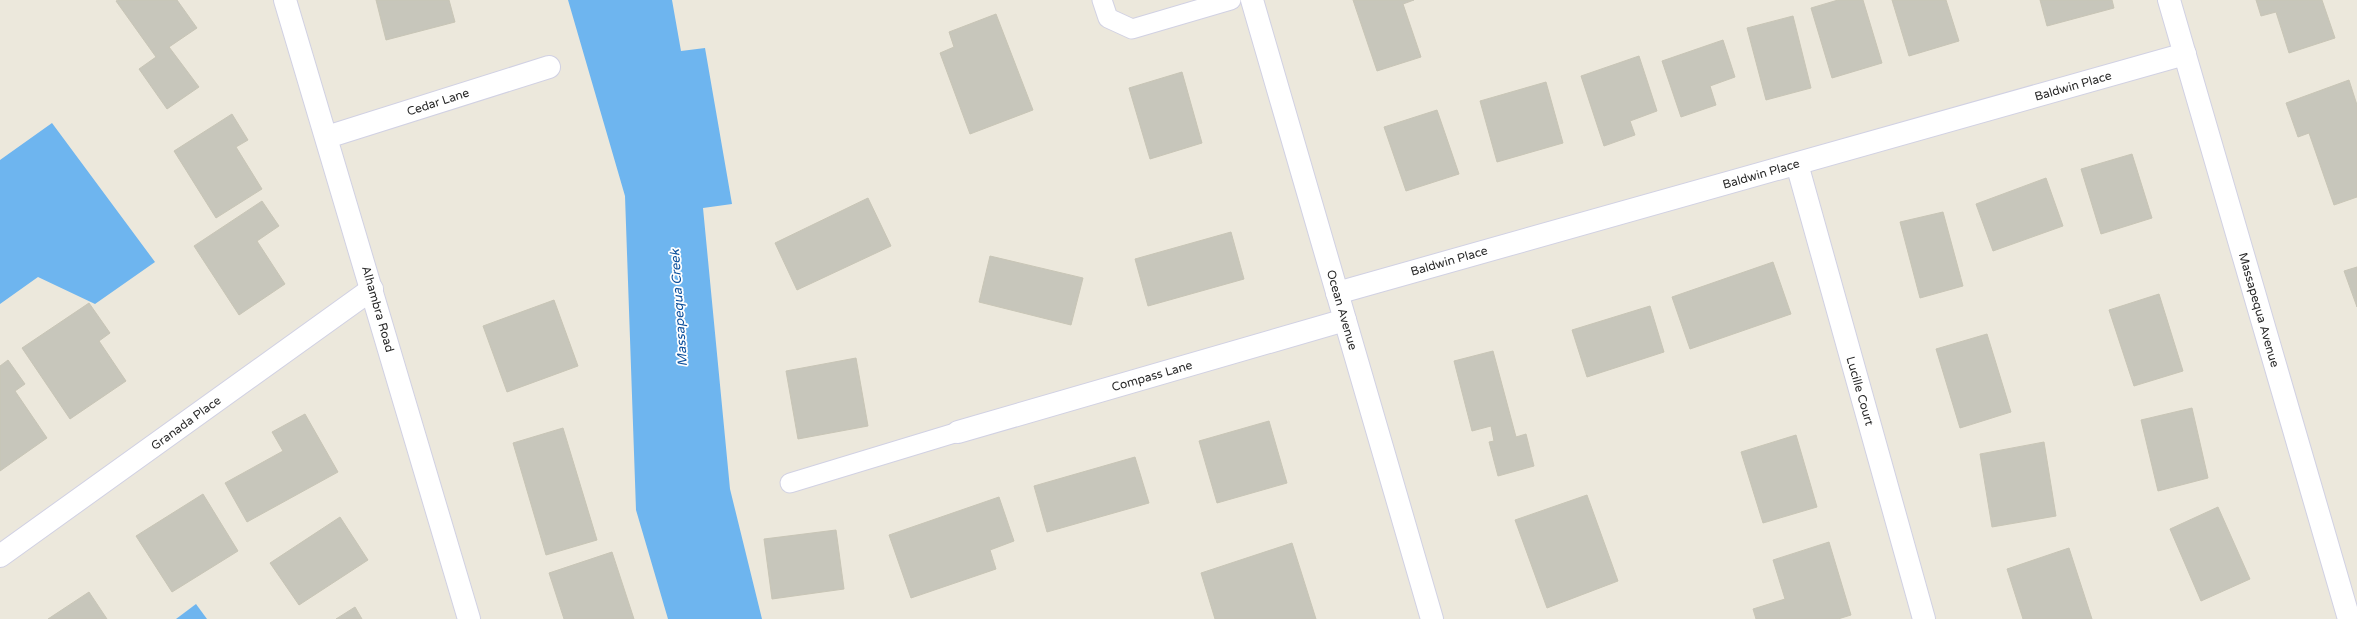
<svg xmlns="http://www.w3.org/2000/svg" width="2357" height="619" viewBox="0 0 2357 619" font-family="'Varela Round',sans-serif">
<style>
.water{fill:#6eb5ef}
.building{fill:#c7c6bb;stroke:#c8c5b6}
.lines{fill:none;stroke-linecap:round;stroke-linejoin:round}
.service-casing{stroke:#d1d1e3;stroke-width:21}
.minor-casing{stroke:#d1d1e3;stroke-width:24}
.service{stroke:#fff;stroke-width:19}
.minor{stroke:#fff;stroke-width:22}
.labels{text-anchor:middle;stroke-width:3.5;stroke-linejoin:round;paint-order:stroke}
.street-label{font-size:12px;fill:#2a2a2a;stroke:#fff}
.water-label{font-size:13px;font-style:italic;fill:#0c509c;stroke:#fff}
</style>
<rect width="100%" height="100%" fill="#ece8dc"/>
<g class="water">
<path d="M568 0H672L681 51 705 48 732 204 703 208 730 489 762 619H668L636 510 625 196Z"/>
<path d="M52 123 155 262 95 304 38 277 0 304V160Z"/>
<path d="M196 604 207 619H176Z"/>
</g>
<g class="building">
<path d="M118 0H177L197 28 169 47 199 87 167 109 139 69 156 57 116 1Z"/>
<path d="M376 0H449L455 22 386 40Z"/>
<path d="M1353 0H1414L1403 4 1421 57 1377 71Z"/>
<path d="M1838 0H1863L1882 63 1832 78 1811 8Z"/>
<path d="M1892 0H1946L1959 41 1909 56Z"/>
<path d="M2040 0H2112L2114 8 2047 26Z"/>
<path d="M2256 0H2322L2335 38 2289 53 2276 12 2261 16Z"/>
<path d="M996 14 1033 110 970 134 940 53 954 47 949 32Z"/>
<path d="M1793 16 1811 88 1766 100 1747 28Z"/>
<path d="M1723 40 1735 77 1710 86 1716 105 1681 117 1662 61Z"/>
<path d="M1639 56 1657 111 1630 121 1635 135 1604 146 1581 76Z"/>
<path d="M1182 72 1202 143 1150 159 1129 88Z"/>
<path d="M2349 80 2357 105V197L2334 205 2309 133 2298 137 2286 103Z"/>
<path d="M1546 82 1563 143 1497 162 1480 101Z"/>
<path d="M1437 110 1459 174 1406 191 1384 127Z"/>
<path d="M232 114 248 140 236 147 262 189 216 218 174 151Z"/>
<path d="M2132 154 2152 218 2101 234 2081 169Z"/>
<path d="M2046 178 2063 226 1993 251 1976 204Z"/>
<path d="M868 198 891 246 797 290 775 243Z"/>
<path d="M262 201 279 226 257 241 285 284 239 315 194 246Z"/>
<path d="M1943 212 1963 286 1920 298 1900 222Z"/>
<path d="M1231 232 1244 279 1148 306 1135 259Z"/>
<path d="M990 256 1083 278 1071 325 979 302Z"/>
<path d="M1773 262 1791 314 1690 349 1672 297Z"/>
<path d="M2357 267V307L2344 271Z"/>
<path d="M2159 294 2183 371 2134 386 2109 310Z"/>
<path d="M554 300 578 366 507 392 483 326Z"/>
<path d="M89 303 110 333 99 341 126 381 70 419 22 348Z"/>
<path d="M1650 306 1664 352 1587 377 1572 330Z"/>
<path d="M1987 334 2011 412 1960 428 1936 349Z"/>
<path d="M1493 351 1516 437 1526 434 1534 466 1498 476 1489 442 1494 441 1491 426 1472 431 1454 361Z"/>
<path d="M856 358 868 426 798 439 786 371Z"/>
<path d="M8 360 25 384 15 391 47 438 0 471V366Z"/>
<path d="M2192 408 2208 478 2158 491 2141 420Z"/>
<path d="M305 414 338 472 247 522 225 483 283 451 272 432Z"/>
<path d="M1269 421 1287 483 1217 503 1199 441Z"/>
<path d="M563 428 597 540 546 555 513 443Z"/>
<path d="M1796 435 1817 507 1763 523 1741 452Z"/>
<path d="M2044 442 2056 516 1992 527 1980 454Z"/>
<path d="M1135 457 1149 503 1047 532 1034 486Z"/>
<path d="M203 494 238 551 172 592 136 536Z"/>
<path d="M1587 495 1618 581 1547 608 1515 520Z"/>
<path d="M999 497 1014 541 990 550 996 569 911 598 889 535Z"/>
<path d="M2218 507 2250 579 2201 601 2170 529Z"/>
<path d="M340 517 368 560 299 605 270 563Z"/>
<path d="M836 530 844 589 772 599 764 539Z"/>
<path d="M1829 542 1851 615 1838 619H1756L1753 609 1785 599 1773 560Z"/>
<path d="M1292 543 1316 619H1215L1201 573Z"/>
<path d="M2069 548 2092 619H2023L2007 569Z"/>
<path d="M612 552 634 619H564L549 573Z"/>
<path d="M89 592 107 619H48Z"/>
<path d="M355 607 362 619H336Z"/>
</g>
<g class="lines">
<defs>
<g id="service">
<path d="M1102 0 1108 18 1132 29 1231 0"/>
<path d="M790 483 958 432"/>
</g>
<g id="minor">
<path d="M285 0 469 619"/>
<path d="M1252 0 1432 619"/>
<path d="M2169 0 2349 619"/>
<path d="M327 137 549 67"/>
<path d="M1797 164 1924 619"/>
<path d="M1337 293 2185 54"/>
<path d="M958 432 1345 320"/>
<path d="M0 556 372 289"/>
</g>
</defs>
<use href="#service" class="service-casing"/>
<use href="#minor" class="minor-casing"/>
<use href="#service" class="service"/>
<use href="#minor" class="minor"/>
</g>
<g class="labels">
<g class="street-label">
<text transform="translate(2073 86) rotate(-16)" y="4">Baldwin Place</text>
<text transform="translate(438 102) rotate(-18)" y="4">Cedar Lane</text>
<text transform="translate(1761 174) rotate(-16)" y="4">Baldwin Place</text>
<text transform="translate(1449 261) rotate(-16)" y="4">Baldwin Place</text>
<text transform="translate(378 309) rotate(74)" y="4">Alhambra Road</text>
<text transform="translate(1342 310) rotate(74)" y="4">Ocean Avenue</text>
<text transform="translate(2259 310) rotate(74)" y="4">Massapequa Avenue</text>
<text transform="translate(1152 376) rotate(-16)" y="4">Compass Lane</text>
<text transform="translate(1860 391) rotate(74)" y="4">Lucille Court</text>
<text transform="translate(186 423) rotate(-36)" y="4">Granada Place</text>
</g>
<g class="water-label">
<text transform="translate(678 308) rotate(-94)" y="5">Massapequa Creek</text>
</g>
</g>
</svg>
